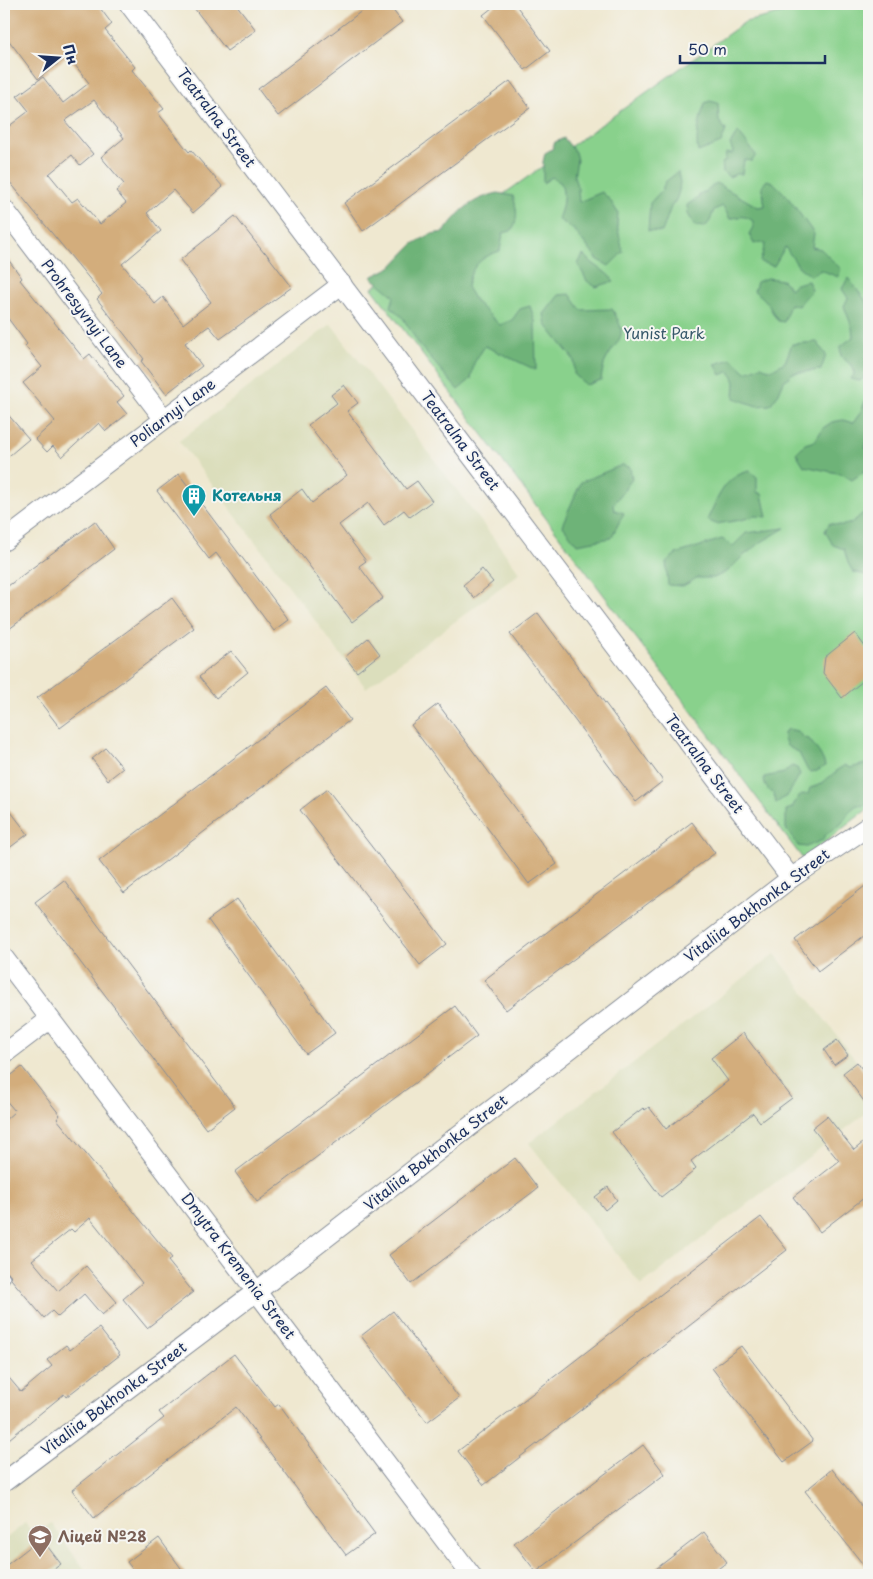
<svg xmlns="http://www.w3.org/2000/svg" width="873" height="1579" viewBox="0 0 873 1579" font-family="'Playpen Sans',sans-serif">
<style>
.built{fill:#dbdebc}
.green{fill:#89d18c;stroke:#528075}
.forest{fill:#6eb378;stroke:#44716b}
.building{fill:#d3ad7c;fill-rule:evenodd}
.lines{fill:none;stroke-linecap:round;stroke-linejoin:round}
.service-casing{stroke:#858c97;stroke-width:11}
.minor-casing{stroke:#858c97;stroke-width:21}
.service{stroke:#fff;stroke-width:9}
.minor{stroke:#fff;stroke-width:19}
.labels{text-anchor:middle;stroke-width:4;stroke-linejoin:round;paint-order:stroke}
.street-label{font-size:15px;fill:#1b2f5e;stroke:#f6f6f2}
.park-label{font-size:15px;fill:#36586a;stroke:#f6f6f2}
.culture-label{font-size:15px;font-weight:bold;fill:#0d838f;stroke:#f6f6f2;text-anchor:start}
.education-label{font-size:15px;font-weight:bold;fill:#785e54;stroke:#f6f6f2;text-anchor:start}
</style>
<rect width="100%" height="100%" fill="#f6f6f2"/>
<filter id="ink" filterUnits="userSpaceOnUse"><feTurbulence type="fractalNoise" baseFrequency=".02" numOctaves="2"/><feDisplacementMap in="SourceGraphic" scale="10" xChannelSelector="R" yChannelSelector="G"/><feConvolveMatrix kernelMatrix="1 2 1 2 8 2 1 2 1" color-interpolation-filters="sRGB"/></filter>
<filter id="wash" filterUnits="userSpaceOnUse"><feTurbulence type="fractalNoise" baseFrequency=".0096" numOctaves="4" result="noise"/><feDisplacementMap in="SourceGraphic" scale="20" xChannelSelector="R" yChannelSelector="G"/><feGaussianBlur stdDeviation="1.12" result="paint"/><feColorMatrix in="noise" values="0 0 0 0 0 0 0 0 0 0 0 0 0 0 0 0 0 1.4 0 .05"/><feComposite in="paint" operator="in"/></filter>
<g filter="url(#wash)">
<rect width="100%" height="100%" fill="#efe8d0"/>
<g class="built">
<path d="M331 324 520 573 366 688 179 441Z"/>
<path d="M775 954 869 1078V1111L641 1285 529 1143Z"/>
<path d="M25 1523 35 1535 50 1523 89 1575H4V1540Z"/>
</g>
<path class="green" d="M821 4H869V808L803 859 372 288 745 22Z"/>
<g class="forest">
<path d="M710 101 718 103 719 121 726 130 721 143 698 152C695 137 700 118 705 103Z"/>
<path d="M738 132 756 155 752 161 744 160 742 174H736L729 177 723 172 722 163 725 161 726 153 732 154 733 152 730 144Z"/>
<path d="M564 138 575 152 577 160 574 177 578 189 579 202 602 192 610 200 618 213 617 225 623 252 609 266 597 259 574 230 558 219C563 207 565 195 561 183L552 177 543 183V162L545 153 552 149 555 142Z"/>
<path d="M678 172 680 182 679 191 676 200 671 207 662 232 648 231 650 203 662 190 665 182Z"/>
<path d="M767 180 773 182 787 196 810 228 814 234 812 247 821 249 841 269 838 277 821 270 811 276 799 267 785 247 774 266 760 262 765 244 761 242 754 244 749 234 753 227V221C745 215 740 216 730 219L723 206 714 210 710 221 705 227 695 226 688 214 687 205 699 197V194L707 191 716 183 758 207 765 206 762 186Z"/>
<path d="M498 193 513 196C517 209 519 220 511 231L503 233 500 251C480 257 471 267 467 287L476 302 500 325 512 320 520 309 530 306 535 321 536 370 485 346 474 363 471 379 458 390 420 346 403 318 391 307 394 296 371 277 391 267 413 244 431 234 444 232C460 210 471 199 498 193Z"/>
<path d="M583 255C593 265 605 270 614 281L596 287 587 281 578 264Z"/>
<path d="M767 278 783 280 790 289 796 284 808 281 812 290 798 306 790 304 784 322 778 321C768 307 770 301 754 291L757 282Z"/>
<path d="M848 278 869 305V374L860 381 850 379 854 375 853 367 841 356 840 347 853 337 852 327 844 306 848 298 842 289Z"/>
<path d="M570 294 581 310 612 309C629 338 620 335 606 360 603 365 602 373 601 380L586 385 574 374V360L546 325 544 314 559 295Z"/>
<path d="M817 342 826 355 821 370 793 373 784 381 779 393 770 405 757 406 734 398 735 382 730 371 721 375 715 364 732 359 746 372 761 366 771 370 785 362 792 344Z"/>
<path d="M868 395 869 436 865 448 869 450V468L852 480 842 474 804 466 796 453 805 444 815 441 823 428 832 422 843 420 853 423 860 413Z"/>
<path d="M622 465 630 467 632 479 613 505 614 510 624 513 611 538 577 544 562 525 581 482Z"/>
<path d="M750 471 757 477V492L762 494 767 517 755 516 741 520 716 524 707 520C718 498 724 476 750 471Z"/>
<path d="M863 513 869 514V572L866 575 853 572 848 563 844 549 833 545 825 531 830 523C846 528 851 524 863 513Z"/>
<path d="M785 528 763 541 742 557 728 571 714 578H697L683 586 668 585 666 562 676 554 722 539 733 546 746 533Z"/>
<path d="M788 729 797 731 804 738 809 739C815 747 823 756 825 766L817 771 810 772 807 769 799 753 787 746 784 740V732Z"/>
<path d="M869 763V803L864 806 857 805C847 812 848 816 841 824 835 830 826 831 823 840L806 847 798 846 786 829V810L792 808C796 800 798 794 808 794L810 788 822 784 828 777 836 773 837 770 845 765 850 768Z"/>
<path d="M792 766 797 768 800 774 788 795 776 803 774 794C767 790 764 785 764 777L784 773 789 768Z"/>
</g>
<g id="blocks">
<g class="building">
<path d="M4 4H97L112 24 105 30 135 67 132 70 164 109 158 113 189 152 191 150 223 187 193 213 173 190 147 213 161 231 122 264 155 304 163 297 183 324 211 302 180 260 235 216 264 253 265 252 292 287 220 339 209 326 185 343 202 366 166 394 141 361 144 359 97 299 102 294 4 175V130L29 111 17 96 43 77 63 103 89 83 68 56 38 79 4 34ZM94 100 124 138 101 157 124 184 116 191 126 203 100 224 78 198 72 202 49 174 72 155 80 165 93 154 65 121Z"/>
<path d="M191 4H236L256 30 227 51Z"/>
<path d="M371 4H388L402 22 278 116 258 89Z"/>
<path d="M497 4H515L550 51 525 70 483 15Z"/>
<path d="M510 81 530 108 363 231 344 203Z"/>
<path d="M4 254 22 278 20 280 84 359 90 354 124 396 117 402 127 414 106 431 99 423 62 457 53 446 47 452 35 439 55 421 23 383 42 367 25 346 27 344 4 313Z"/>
<path d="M344 385 358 403 347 411 406 489 417 481 432 501 410 517 404 510 384 525 368 503 339 525 366 561 359 566 383 598 352 622 270 514 302 489 312 503 347 475 308 425 337 403 331 395Z"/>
<path d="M4 410 29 439 4 460Z"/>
<path d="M179 474 289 620 274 631 216 553 209 559 157 491Z"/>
<path d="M95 521 114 549 4 633V589Z"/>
<path d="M482 569 493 582 474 598 463 585Z"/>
<path d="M172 598 194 628 60 728 37 698Z"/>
<path d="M538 613 663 781 636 802 510 634Z"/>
<path d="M855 633 869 652V676L842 698 823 673 825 657Z"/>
<path d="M368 638 380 654 357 672 345 657Z"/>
<path d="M231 651 248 672 216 698 199 677Z"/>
<path d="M326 688 350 720 124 893 99 861Z"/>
<path d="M438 704 557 864 529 884 411 725Z"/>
<path d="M106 748 123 768 108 780 92 759Z"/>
<path d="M327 789 447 944 420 965 300 810Z"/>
<path d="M4 803 28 834 4 852Z"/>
<path d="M692 822 715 853 506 1010 484 980Z"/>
<path d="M64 880 235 1107 206 1129 35 902Z"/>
<path d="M869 883V932L818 971 795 940Z"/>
<path d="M237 899 335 1033 306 1054 208 920Z"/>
<path d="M455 1006 477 1036 257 1202 235 1172Z"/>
<path d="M743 1033 792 1098 760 1122 753 1113 691 1161 696 1168 693 1171V1172L661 1197 612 1132 643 1108 645 1110 649 1107 666 1129 728 1081 711 1058Z"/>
<path d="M837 1040 848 1055 834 1065 824 1050Z"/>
<path d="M857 1062 869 1079V1108L843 1073Z"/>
<path d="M22 1067 60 1115 57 1119 172 1258 168 1261 193 1292 147 1328 123 1299 142 1283 90 1218 74 1232 71 1229 32 1260 58 1291 86 1266 117 1302 102 1315 84 1294 58 1317 52 1311 44 1318 11 1279 10 1274 4 1271V1121L15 1111 4 1098V1081Z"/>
<path d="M827 1116 854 1150 869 1138V1194L820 1232 793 1197 839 1161 812 1128Z"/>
<path d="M515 1158 538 1188 411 1284 389 1255Z"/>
<path d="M608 1187 617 1200 605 1210 595 1197Z"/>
<path d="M761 1217 787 1250 484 1485 458 1451Z"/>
<path d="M393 1311 459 1398 427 1422 361 1336Z"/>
<path d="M99 1328 120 1355 66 1397 64 1394 4 1443V1372L21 1392 52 1366 47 1360 66 1345 70 1350Z"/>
<path d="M741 1346 813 1441 784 1462 712 1368Z"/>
<path d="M234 1354 275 1407 279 1404 375 1534 346 1555 236 1407 94 1518 72 1490 164 1418 159 1412Z"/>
<path d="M643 1445 665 1474 536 1572 514 1543Z"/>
<path d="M832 1469 869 1516V1572L805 1491Z"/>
<path d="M704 1532 727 1562 710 1575H648Z"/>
<path d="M41 1538 61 1564 46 1575H4V1567Z"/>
<path d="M159 1538 186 1575H137L127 1562Z"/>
</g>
</g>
</g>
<g filter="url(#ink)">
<use href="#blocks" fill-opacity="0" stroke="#858c97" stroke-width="1"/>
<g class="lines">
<defs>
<path id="service" d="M4 1278H5"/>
<g id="minor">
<path d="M129 4 791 878"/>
<path d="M4 209 164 419"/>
<path d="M4 541 342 284"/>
<path d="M4 958 471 1575"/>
<path d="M4 1054 50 1019"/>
<path d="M4 1482 257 1291 791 878 869 826"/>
</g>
</defs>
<use href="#service" class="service-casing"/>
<use href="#minor" class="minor-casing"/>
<use href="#service" class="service"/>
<use href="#minor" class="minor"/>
</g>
</g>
<defs>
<symbol id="building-pin" viewBox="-11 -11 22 30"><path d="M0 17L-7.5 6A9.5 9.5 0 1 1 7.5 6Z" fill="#0f9aa8" stroke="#f6f6f2"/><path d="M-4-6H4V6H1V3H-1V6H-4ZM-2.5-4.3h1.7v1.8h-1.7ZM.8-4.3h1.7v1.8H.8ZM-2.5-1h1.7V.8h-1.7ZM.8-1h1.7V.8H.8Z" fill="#fff"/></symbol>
<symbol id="school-pin" viewBox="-11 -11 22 30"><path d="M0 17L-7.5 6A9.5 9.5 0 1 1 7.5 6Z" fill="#8d6e63" stroke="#f6f6f2"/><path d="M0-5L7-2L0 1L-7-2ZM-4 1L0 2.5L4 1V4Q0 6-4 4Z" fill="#fff"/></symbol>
</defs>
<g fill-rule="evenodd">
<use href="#building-pin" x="180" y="482" width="28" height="38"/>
<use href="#school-pin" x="26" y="1523" width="28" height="38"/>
</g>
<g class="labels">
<g class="street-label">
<text transform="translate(216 118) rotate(53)" y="5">Teatralna Street</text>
<text transform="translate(84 314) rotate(53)" y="5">Prohresyvnyi Lane</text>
<text transform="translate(173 413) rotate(-37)" y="5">Poliarnyi Lane</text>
<text transform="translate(460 441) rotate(53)" y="5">Teatralna Street</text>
<text transform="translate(704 764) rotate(53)" y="5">Teatralna Street</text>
<text transform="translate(757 906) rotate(-37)" y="5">Vitaliia Bokhonka Street</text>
<text transform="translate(436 1153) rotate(-38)" y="5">Vitaliia Bokhonka Street</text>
<text transform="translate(238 1266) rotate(53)" y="5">Dmytra Kremenia Street</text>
<text transform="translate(114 1399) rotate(-37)" y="5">Vitaliia Bokhonka Street</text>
</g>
<g class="park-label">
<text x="664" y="339">Yunist Park</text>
</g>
<g class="culture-label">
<text x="212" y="501">Котельня</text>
</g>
<g class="education-label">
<text x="58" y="1542">Ліцей №28</text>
</g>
</g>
<rect width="873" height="1579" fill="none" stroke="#f6f6f2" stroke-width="20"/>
<g transform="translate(58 58) rotate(73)" stroke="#f6f6f2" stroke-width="4" paint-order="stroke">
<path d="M0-4L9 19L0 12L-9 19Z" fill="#1b2f5e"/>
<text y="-8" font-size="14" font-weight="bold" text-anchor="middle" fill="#1b2f5e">Пн</text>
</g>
<path d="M680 55v8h145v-8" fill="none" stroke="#1b2f5e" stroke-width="2.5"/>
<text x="688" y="55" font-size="15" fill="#1b2f5e" stroke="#f6f6f2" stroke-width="4" paint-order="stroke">50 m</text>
</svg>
